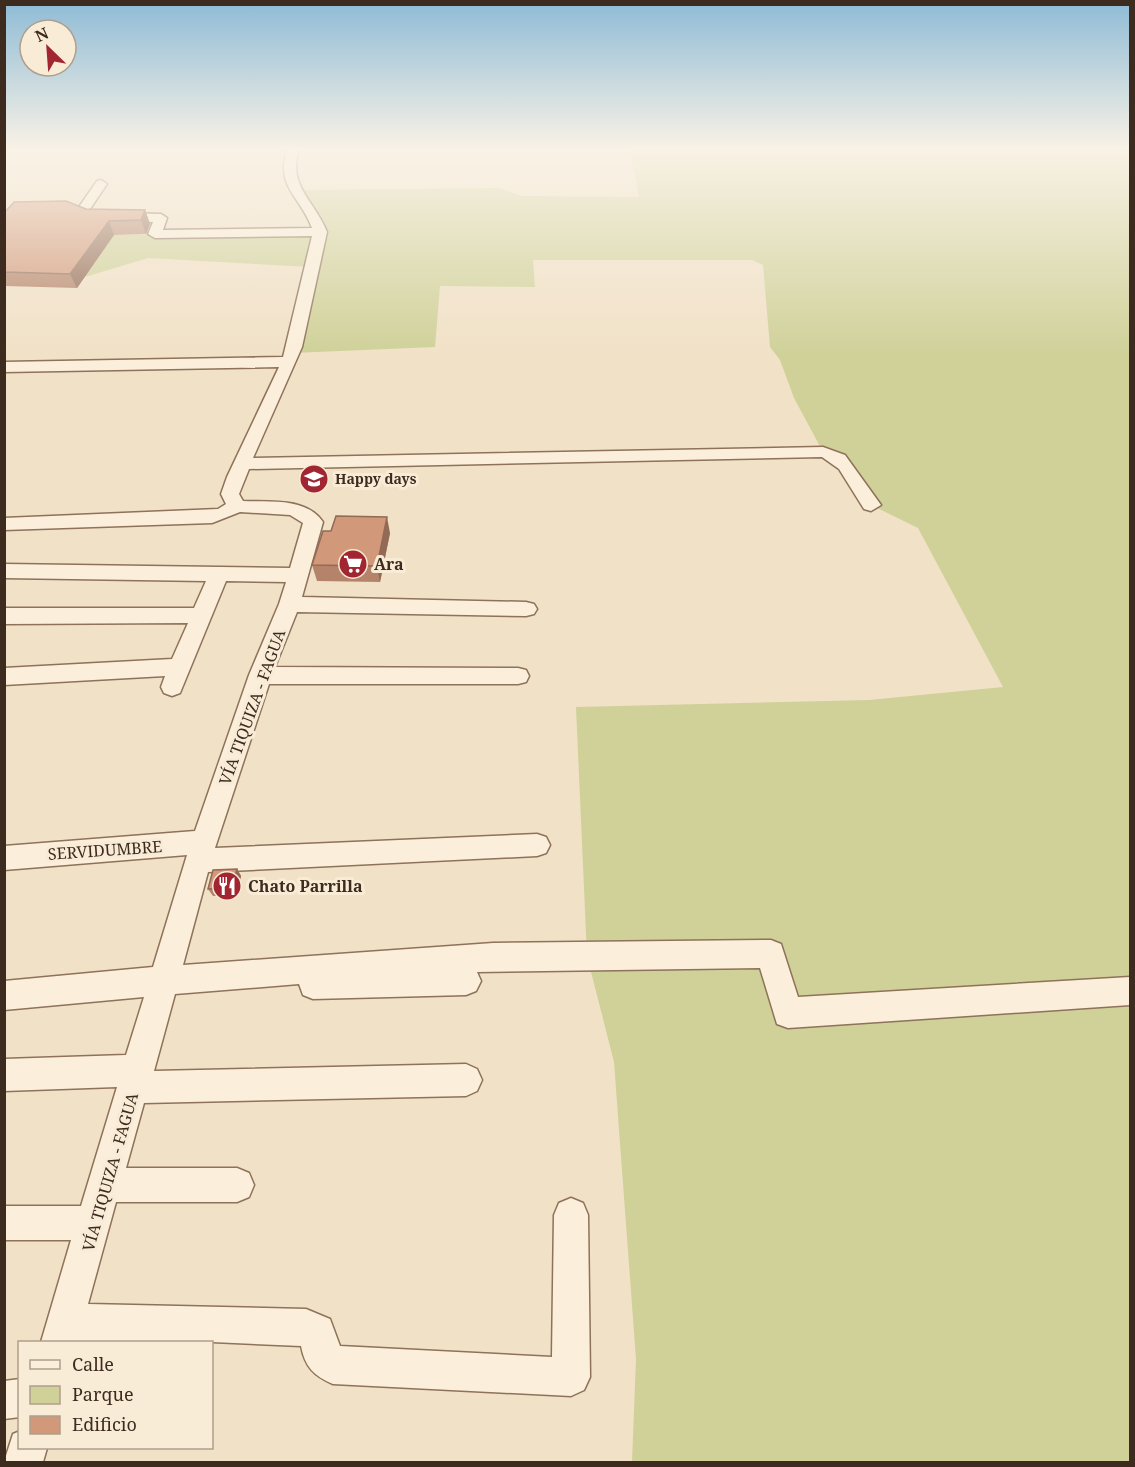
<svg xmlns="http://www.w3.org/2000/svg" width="1135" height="1467" viewBox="0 0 1135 1467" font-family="'Noto Serif',serif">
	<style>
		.green { fill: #cfd199 }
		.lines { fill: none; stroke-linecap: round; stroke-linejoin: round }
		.minor-casing { stroke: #8e725a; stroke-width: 3 }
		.minor { fill: #fbefdb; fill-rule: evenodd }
		.wall { fill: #b48369 }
		.shaded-wall { fill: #926a55 }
		.building { fill: #d1987a; stroke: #926a55; stroke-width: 1.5 }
		.labels { text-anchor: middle; stroke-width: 6; stroke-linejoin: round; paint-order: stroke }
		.far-poi-label { font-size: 14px; font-weight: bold; fill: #3e2b1f; stroke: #f8ecd7; text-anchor: start }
		.poi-label { font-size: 16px; font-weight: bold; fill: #3e2b1f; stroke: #f8ecd7; text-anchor: start }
		.street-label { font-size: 16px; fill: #3e2b1f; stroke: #f8ecd7 }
	</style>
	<rect width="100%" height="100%" fill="#f1e1c7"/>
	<path class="green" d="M630,150h500v1312h-498l4,-103 -22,-297 -27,-106 -11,-249 293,-7 134,-13 -85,-159 -47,-23 -30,-47 -18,-6 -29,-54 -14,-38 -10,-13 -7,-82 -11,-5h-219l2,27 -95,-1 -5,61 -143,6 18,-86 -162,-9 -63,19 29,-42 206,-3 -26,-42 205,-2 22,8 118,1z"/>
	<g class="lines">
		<g class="minor-casing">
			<g id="minor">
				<path d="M287,150h12c-12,36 16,51 28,82l-25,115 -49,111 570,-11 22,8 36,50 -10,6 -7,-2 -25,-40 -17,-12 -573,12 -10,25 4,7c26,1 63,-4 80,21l-21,75 224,5 8,2 3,5 -3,5 -8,2 -229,-4 -22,55 243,1 8,2 3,6 -3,6 -8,2h-249l-54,164 322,-14 9,3 4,8 -4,8 -9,3 -329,16 -25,93 310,-22 278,-3 10,4 17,53 332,-20v28l-342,23 -11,-4 -17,-56 -283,4 4,9 -5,10 -10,4 -153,4 -10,-4 -4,-11 -124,10 -21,77 312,-7 11,5 5,11 -5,11 -11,5 -322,7 -18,65h111l12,5 5,12 -5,12 -12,5h-121l-28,102 218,5 24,10 10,27 212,11 2,-142 5,-12 12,-5 12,5 5,12 2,162 -6,13 -13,6 -238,-12c-19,-8 -28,-17 -32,-38l-89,-4h-171l30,-102h-67v-34h77l36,-119 -113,4v-32l122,-4 18,-58 -140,13v-29l149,-14 34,-112 -183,15v-24l191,-15 54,-156 30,-71 7,-22 -60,-1 -46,112 -8,3 -8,-3 -3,-6 4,-11 -161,9v-17l168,-9 16,-36 -184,1v-16h190l12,-27 -202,-3v-14l286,4 13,-45 -13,-8 -50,-3 -28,11 -208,7v-12l214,-9 8,-5 -5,-10 6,-17 52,-110 -275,5v-10l279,-5 29,-121 -157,2 -7,-4 5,-12 -61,-1 -18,-7 23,-33 4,-1 6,4 -19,28 73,2 6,4 -4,12 149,-2c-11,-31 -37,-41 -25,-78z"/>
				<path d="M20,1379v38l-16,2v-38z"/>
				<path d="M20,1431v17h27l-4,14h-39l9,-28z"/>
			</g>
		</g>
		<use href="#minor" class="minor"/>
	</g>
	<g class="wall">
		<path d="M86,209l59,1 5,14 -4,10 -32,1 -37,53 -73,-2v-73z"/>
		<path d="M390,533l-10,49 -63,-1 -5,-16z"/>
		<path d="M237,869l4,7 -5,19 -23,1 -5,-7z"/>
	</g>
	<g class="shaded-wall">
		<path d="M145,210l5,14 -4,10 -5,-14z"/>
		<path d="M109,221l5,14 -37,53 -7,-14z"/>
		<path d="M387,517l3,16 -10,49 -3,-16z"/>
		<path d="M237,869l4,7 -5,19 -4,-7z"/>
	</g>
	<g class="building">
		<path d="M66,201l20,8 59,1 -4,10 -32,1 -39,53 -66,-2v-59l10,-11z"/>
		<path d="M336,516l51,1 -10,49 -65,-1 11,-34h8z"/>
		<path d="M237,869l-5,19 -24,1 5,-19z"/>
	</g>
	<linearGradient id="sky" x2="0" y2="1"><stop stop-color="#8ebbd6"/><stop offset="0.42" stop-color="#f9f2e6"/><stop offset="1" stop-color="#f9f2e6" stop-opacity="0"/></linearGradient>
	<rect width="1135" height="355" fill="url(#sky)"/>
	<defs>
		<g id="school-disc" transform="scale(1.5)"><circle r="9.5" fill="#a12631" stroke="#f8ecd7"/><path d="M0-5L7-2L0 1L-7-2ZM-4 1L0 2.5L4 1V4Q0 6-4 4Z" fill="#fff"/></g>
		<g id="supermarket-disc" transform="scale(1.5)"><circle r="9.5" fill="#a12631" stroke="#f8ecd7"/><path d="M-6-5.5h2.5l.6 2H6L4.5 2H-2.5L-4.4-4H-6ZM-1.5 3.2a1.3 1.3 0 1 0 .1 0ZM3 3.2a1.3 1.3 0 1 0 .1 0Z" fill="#fff"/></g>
		<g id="restaurant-disc" transform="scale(1.5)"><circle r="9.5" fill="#a12631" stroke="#f8ecd7"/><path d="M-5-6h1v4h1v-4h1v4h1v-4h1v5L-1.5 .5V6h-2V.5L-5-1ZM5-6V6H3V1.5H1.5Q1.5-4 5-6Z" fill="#fff"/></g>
	</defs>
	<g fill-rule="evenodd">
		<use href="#school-disc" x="314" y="479"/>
		<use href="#supermarket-disc" x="353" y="564"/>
		<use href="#restaurant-disc" x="227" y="886"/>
	</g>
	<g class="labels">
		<g class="far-poi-label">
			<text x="335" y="484">Happy days</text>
		</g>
		<g class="poi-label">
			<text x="374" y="570">Ara</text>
			<text x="248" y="892">Chato Parrilla</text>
		</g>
		<g class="street-label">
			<text transform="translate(252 707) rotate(-70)" y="6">VÍA TIQUIZA - FAGUA</text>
			<text transform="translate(105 850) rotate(-4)" y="6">SERVIDUMBRE</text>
			<text transform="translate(110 1172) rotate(-74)" y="6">VÍA TIQUIZA - FAGUA</text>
		</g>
	</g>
	<rect width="1135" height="1467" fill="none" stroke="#3e2b1f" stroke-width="12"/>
	<rect x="18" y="1341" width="195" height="108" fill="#f8ecd7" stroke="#ae9f8d" stroke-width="1.5"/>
	<rect x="30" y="1360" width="30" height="9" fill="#fbefdb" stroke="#ae9f8d" stroke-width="1.5"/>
	<text x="72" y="1371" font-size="18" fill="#3e2b1f">Calle</text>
	<rect x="30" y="1386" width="30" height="18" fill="#cfd199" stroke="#ae9f8d" stroke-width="1.5"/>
	<text x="72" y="1401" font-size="18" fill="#3e2b1f">Parque</text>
	<rect x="30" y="1416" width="30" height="18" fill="#d1987a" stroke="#ae9f8d" stroke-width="1.5"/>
	<text x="72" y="1431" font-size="18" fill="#3e2b1f">Edificio</text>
	<g transform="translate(48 48) rotate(335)"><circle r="28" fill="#f8ecd7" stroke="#ae9f8d" stroke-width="1.5"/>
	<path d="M0-4.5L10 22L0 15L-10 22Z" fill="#a12631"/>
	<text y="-9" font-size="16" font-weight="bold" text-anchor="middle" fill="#3e2b1f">N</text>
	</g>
</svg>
